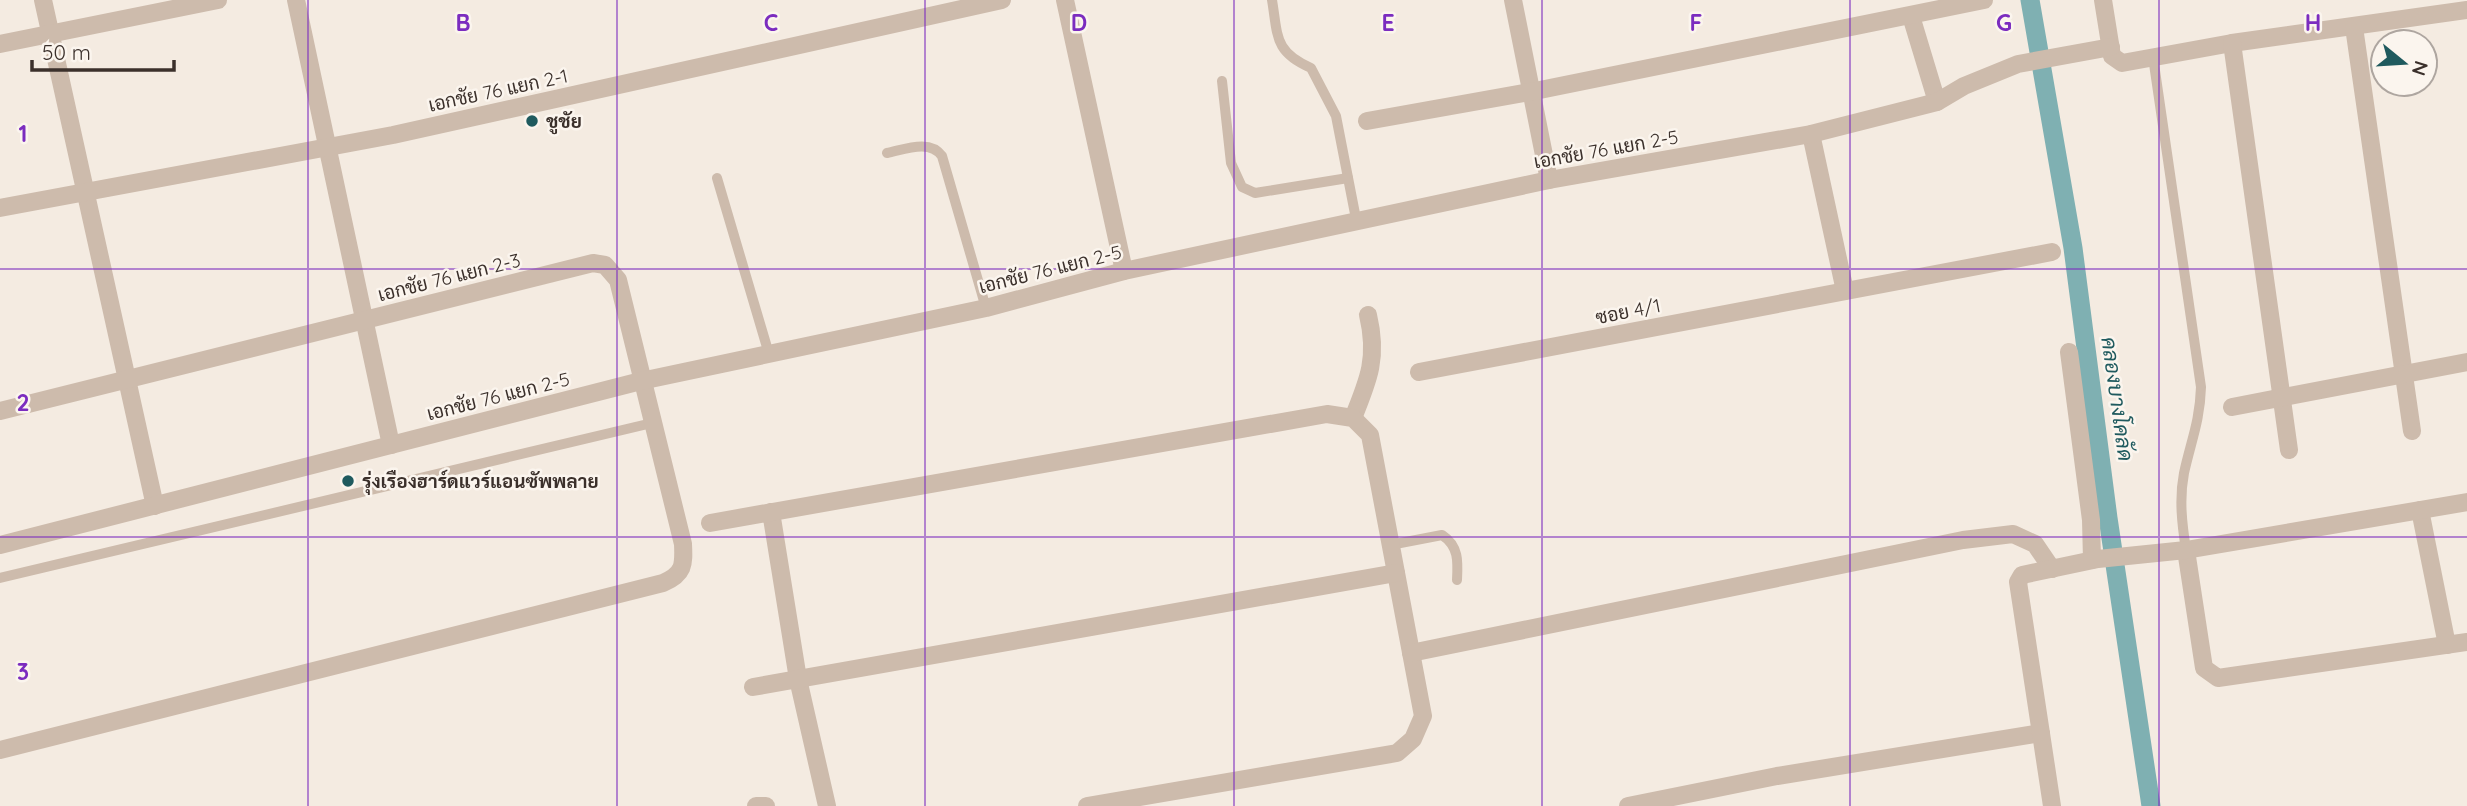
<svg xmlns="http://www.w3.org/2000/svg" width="2467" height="806" viewBox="0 0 2467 806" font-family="Quicksand,Sarabun,sans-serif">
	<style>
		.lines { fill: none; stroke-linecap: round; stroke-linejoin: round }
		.canal { stroke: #7fb0b2; stroke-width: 19 }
		.service { stroke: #cdbbac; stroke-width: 10 }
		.minor { stroke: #cdbbac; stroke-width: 18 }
		.grid { fill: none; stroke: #7b2cbf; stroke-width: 2; stroke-opacity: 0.55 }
		.poi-dot { fill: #1f5a5e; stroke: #fbf5ee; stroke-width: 2.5 }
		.labels { text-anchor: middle; stroke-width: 5; stroke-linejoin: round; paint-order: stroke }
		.street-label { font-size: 19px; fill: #3b302b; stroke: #fbf5ee }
		.poi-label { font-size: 19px; font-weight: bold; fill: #3b302b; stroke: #fbf5ee; text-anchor: start }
		.water-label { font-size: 21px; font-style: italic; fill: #1f5a5e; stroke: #fbf5ee }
		.grid-label { font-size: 23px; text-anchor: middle; font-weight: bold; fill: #7b2cbf; stroke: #fbf5ee; stroke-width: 5; stroke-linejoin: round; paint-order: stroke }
	</style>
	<rect width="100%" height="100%" fill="#f4ebe1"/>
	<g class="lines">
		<path class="canal" d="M2030,0l43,248 35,270 43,288"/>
		<g class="service">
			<path d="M1272,0c6,36 2,52 39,68l25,48 21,108"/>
			<path d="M2153,57l48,330c-1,34 -10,54 -17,86 -5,26 -2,51 2,77"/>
			<path d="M1222,81l9,82 11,24 13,6 93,-15"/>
			<path d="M887,153c19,-4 43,-14 55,3l44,152"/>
			<path d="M717,178l52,176"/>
			<path d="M1390,545l52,-10c17,11 16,27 15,45"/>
			<path d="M0,578l652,-155"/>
		</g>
		<g class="minor">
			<path d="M43,0l112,506"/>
			<path d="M296,0l95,445"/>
			<path d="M1065,0l59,271"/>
			<path d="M1513,0l36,180"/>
			<path d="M2103,0l9,56 10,7 110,-20 235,-33"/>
			<path d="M1911,16l26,86"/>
			<path d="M2354,27l58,404"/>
			<path d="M2232,43l57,407"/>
			<path d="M0,44l218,-44"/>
			<path d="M1367,121l163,-29 454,-92"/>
			<path d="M1811,134l34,157"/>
			<path d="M0,208l393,-73 609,-135"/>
			<path d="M2069,352l22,168 1,40"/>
			<path d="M1419,372l633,-120"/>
			<path d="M2232,407l235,-45"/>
			<path d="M0,411l593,-148 12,2 13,15 65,264c1,21 1,30 -20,39l-663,167"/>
			<path d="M1353,418c16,-39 25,-61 15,-103"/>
			<path d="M2420,510l27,135"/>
			<path d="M771,512l27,167 29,127"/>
			<path d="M710,523l617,-109 26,4 17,17 53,281 -10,23 -16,14 -310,53"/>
			<path d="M0,545l641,-164 345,-73 138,-37 425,-91 262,-46 126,-32 27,-16 54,-22 93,-17"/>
			<path d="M2186,550l18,118 14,10 249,-36"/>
			<path d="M1411,653l552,-113 50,-6 22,10 17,25"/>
			<path d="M753,687l643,-114"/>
			<path d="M756,806h10"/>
			<path d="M1628,806l149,-30 264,-43"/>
			<path d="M2052,806l-34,-224 4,-7 76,-16 88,-9 281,-48"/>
		</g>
	</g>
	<path class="grid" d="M308,0v806M617,0v806M925,0v806M1234,0v806M1542,0v806M1850,0v806M2159,0v806M0,269h2467M0,537h2467"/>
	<g class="poi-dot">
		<circle cx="532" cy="121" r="7"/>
		<circle cx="348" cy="481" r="7"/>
	</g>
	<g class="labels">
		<g class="street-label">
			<text transform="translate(498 90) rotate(-12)" y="7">เอกชัย 76 แยก 2-1</text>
			<text transform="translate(1606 149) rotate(-10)" y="7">เอกชัย 76 แยก 2-5</text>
			<text transform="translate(1050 269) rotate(-14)" y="7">เอกชัย 76 แยก 2-5</text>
			<text transform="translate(449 277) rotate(-14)" y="7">เอกชัย 76 แยก 2-3</text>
			<text transform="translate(1628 311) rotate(-11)" y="7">ซอย 4/1</text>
			<text transform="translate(498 396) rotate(-14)" y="7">เอกชัย 76 แยก 2-5</text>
		</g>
		<g class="poi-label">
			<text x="546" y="128">ชูชัย</text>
			<text x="362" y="488">รุ่งเรืองฮาร์ดแวร์แอนซัพพลาย</text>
		</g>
		<g class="water-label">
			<text transform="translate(2117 399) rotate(82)" y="7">คลองบางโคลัด</text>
		</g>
	</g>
	<g class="grid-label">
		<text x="463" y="31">B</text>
		<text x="771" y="31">C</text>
		<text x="1079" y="31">D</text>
		<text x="1388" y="31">E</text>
		<text x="1696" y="31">F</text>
		<text x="2004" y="31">G</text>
		<text x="2313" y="31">H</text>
		<text x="23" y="142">1</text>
		<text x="23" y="411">2</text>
		<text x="23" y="680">3</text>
	</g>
	<g transform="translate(2404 63) rotate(108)"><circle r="33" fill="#fbf5ee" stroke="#aea6a0" stroke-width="2"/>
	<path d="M0-5L12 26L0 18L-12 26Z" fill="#1f5a5e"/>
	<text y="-10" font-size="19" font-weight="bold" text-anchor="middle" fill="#3b302b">N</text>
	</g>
	<path d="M32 60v10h142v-10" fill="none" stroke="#3b302b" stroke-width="3.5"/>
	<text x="42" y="60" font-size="21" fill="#3b302b" stroke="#fbf5ee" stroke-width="5" paint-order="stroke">50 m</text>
</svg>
